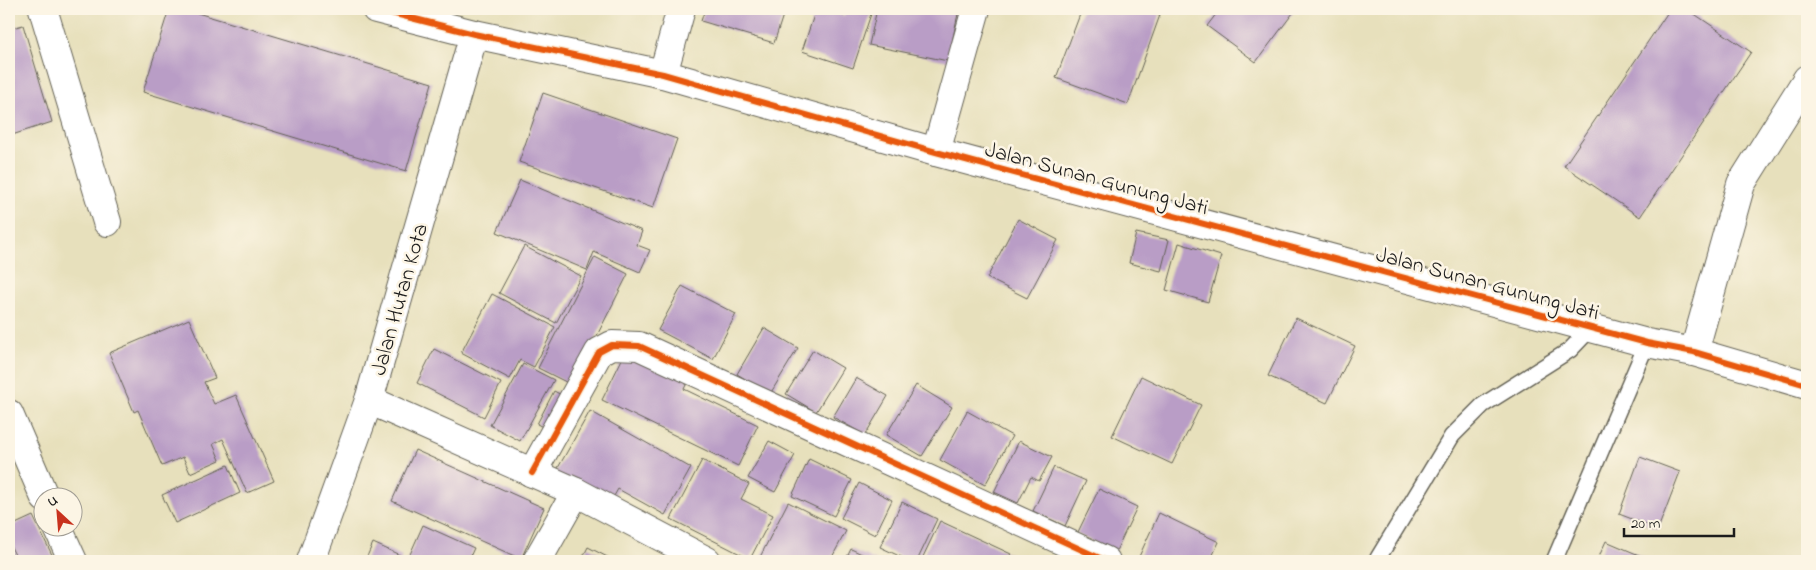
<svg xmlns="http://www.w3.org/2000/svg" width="1816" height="570" viewBox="0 0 1816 570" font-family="'Indie Flower',sans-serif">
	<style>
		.building { fill: #b99dc6 }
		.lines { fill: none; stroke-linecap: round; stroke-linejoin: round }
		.lane-casing { stroke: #636154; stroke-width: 18 }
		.street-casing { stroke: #636154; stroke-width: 30 }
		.secondary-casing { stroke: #636154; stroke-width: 30 }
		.lane { stroke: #fff; stroke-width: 15 }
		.street { stroke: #fff; stroke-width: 28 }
		.secondary { stroke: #fff; stroke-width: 28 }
		.cycleway-casing { stroke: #fcf5e5; stroke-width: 9 }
		.cycleway { stroke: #e8590c; stroke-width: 6 }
		.labels { text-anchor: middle; stroke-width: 5; stroke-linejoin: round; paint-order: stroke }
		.street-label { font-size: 22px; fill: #1c1c1c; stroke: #fcf5e5 }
	</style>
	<rect width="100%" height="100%" fill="#fcf5e5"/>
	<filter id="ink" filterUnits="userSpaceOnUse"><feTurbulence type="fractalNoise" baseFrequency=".02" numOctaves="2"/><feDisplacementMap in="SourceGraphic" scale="10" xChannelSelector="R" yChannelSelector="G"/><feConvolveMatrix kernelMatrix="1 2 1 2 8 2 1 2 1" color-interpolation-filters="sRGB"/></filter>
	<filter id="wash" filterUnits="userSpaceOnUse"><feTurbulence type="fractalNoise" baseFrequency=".0096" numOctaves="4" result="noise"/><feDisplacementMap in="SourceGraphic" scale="20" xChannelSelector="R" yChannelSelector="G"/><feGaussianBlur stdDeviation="1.12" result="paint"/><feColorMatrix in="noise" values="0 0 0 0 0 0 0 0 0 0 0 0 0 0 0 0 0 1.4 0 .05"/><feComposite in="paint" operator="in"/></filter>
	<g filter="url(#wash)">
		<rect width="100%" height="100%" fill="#e7e0bc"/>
		<g id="blocks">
			<g class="building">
				<path d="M169,9h15l248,74 -26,88 -263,-79z"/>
				<path d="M705,9h80l-11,34 -73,-22z"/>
				<path d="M816,9h6l22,7 3,-7h9l15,5 -18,54 -51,-17z"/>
				<path d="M877,9h82l-11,52 -79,-16z"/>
				<path d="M1082,9h60l18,6 -32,89 -72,-26z"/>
				<path d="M1220,9h76l-40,53 -49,-36z"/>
				<path d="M1670,9h17l64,43 -111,165 -76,-51z"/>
				<path d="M23,25l29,97 -43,14v-107z"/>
				<path d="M543,93l134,46 -24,69 -134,-46z"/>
				<path d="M520,180l122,51 -5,14 13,5 -10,22 -46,-20 -7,18 -90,-38z"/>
				<path d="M1018,219l40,21 -31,58 -40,-20z"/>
				<path d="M1136,233l33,7 -8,31 -32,-8z"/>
				<path d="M1179,243l42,13 -13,46 -42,-12z"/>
				<path d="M524,246l57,30 -25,47 -57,-30z"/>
				<path d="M595,257l33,17 -56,111 -34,-17z"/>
				<path d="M682,286l54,28 -23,45 -55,-29z"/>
				<path d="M492,294l63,33 -21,40 -14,-7 -10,19 -49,-26z"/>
				<path d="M1296,318l59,28 -28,57 -59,-27z"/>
				<path d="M189,319l26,59 -11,4 10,22 22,-9 38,86 -27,12 -24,-54 -10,5 7,16 -30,13 -7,-16 -21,9 -24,-56 -4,2 -25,-59z"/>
				<path d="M764,328l34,20 -28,46 -33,-20z"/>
				<path d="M628,347l62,30 -6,12 74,36 -20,41 -136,-66z"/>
				<path d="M434,349l67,34 -17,34 -67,-34z"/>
				<path d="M813,350l30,18 -27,44 -30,-18z"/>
				<path d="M523,364l31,16 -34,61 -30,-16z"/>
				<path d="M1141,376l60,29 -29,59 -60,-28z"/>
				<path d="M856,378l32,18 -23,39 -32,-18z"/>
				<path d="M916,385l36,22 -30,49 -36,-21z"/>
				<path d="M554,391l15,8 -17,33 -15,-8z"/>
				<path d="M590,411l101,57 -26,47 -47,-26 -9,16 -55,-30z"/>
				<path d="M967,411l45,25 -27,49 -45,-25z"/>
				<path d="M769,441l26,14 -20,37 -27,-14z"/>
				<path d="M1019,441l33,16 -13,24 -8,-4 -13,26 -24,-11z"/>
				<path d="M415,450l129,58 -23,51 -129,-58z"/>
				<path d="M1640,457l40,15 -22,57 -39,-15z"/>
				<path d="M809,459l43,21 -18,36 -42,-20z"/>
				<path d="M702,460l47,24 -8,15 32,16 -23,44 -79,-40z"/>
				<path d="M228,465l12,28 -65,30 -13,-28z"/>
				<path d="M1054,467l32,14 -21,45 -32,-15z"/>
				<path d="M859,483l33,17 -17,35 -34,-17z"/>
				<path d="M1099,489l38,18 -22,46 -38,-19z"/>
				<path d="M788,502l58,29 -16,30h-72z"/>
				<path d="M902,502l35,17 -20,42h-7l-30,-14z"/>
				<path d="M1159,513l60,29 -9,19h-73z"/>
				<path d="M33,516l22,45h-37l-9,-18v-16z"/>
				<path d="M940,521l71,33 -4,7h-86z"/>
				<path d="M423,525l51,23 -6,13h-61z"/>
				<path d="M1606,541l47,20h-56z"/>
				<path d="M373,543l29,13 -2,5h-35z"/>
				<path d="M588,547l27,14h-34z"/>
				<path d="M9,549l6,12h-6z"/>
				<path d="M851,549l26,12h-32z"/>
			</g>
		</g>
	</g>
	<g filter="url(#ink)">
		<use href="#blocks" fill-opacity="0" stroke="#636154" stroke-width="1"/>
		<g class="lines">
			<g class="lane-casing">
				<g id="lane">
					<path d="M1378,558l74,-122 31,-31 87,-55 21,-22"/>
					<path d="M1554,561l93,-218"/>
				</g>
			</g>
			<g class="street-casing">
				<g id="street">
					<path d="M43,9l64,213"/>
					<path d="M663,74l18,-65"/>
					<path d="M936,152l40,-143"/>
					<path d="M1694,352l47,-168 66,-105"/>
					<path d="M369,400l207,92 131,69"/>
					<path d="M9,414l36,84"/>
					<path d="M532,473l67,-121 13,-7 27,1 467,215"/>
					<path d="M58,528l15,33"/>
					<path d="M311,561l58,-161 105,-366"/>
					<path d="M537,561l39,-69"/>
				</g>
			</g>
			<g class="secondary-casing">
				<path id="secondary" d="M376,9l98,25 189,40 273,78 655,176 56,15 47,9 113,33"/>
			</g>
			<use href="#lane" class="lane"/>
			<use href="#street" class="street"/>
			<use href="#secondary" class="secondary"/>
			<g class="cycleway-casing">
				<g id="cycleway">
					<path d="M376,9l98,25 189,40 273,78 655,176 56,15 47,9 113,33"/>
					<path d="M532,473l67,-121 13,-7 27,1 467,215"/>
				</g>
			</g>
			<use href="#cycleway" class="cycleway"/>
		</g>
	</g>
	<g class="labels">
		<g class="street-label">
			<text transform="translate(1097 177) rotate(15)" y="8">Jalan Sunan Gunung Jati</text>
			<text transform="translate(1488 282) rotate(15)" y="8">Jalan Sunan Gunung Jati</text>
			<text transform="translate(398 299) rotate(-74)" y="8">Jalan Hutan Kota</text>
		</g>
	</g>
	<rect width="1816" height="570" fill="none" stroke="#fcf5e5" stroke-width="30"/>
	<g transform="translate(58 512) rotate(334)"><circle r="24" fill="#fcf5e5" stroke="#a29e95"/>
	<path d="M0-4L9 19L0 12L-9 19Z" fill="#c8321e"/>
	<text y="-8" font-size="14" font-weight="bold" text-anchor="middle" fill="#1c1c1c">U</text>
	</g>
	<path d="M1624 528v8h110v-8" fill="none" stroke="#1c1c1c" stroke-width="2.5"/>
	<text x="1631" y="528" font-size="15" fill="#1c1c1c" stroke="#fcf5e5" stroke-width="4" paint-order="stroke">20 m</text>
</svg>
